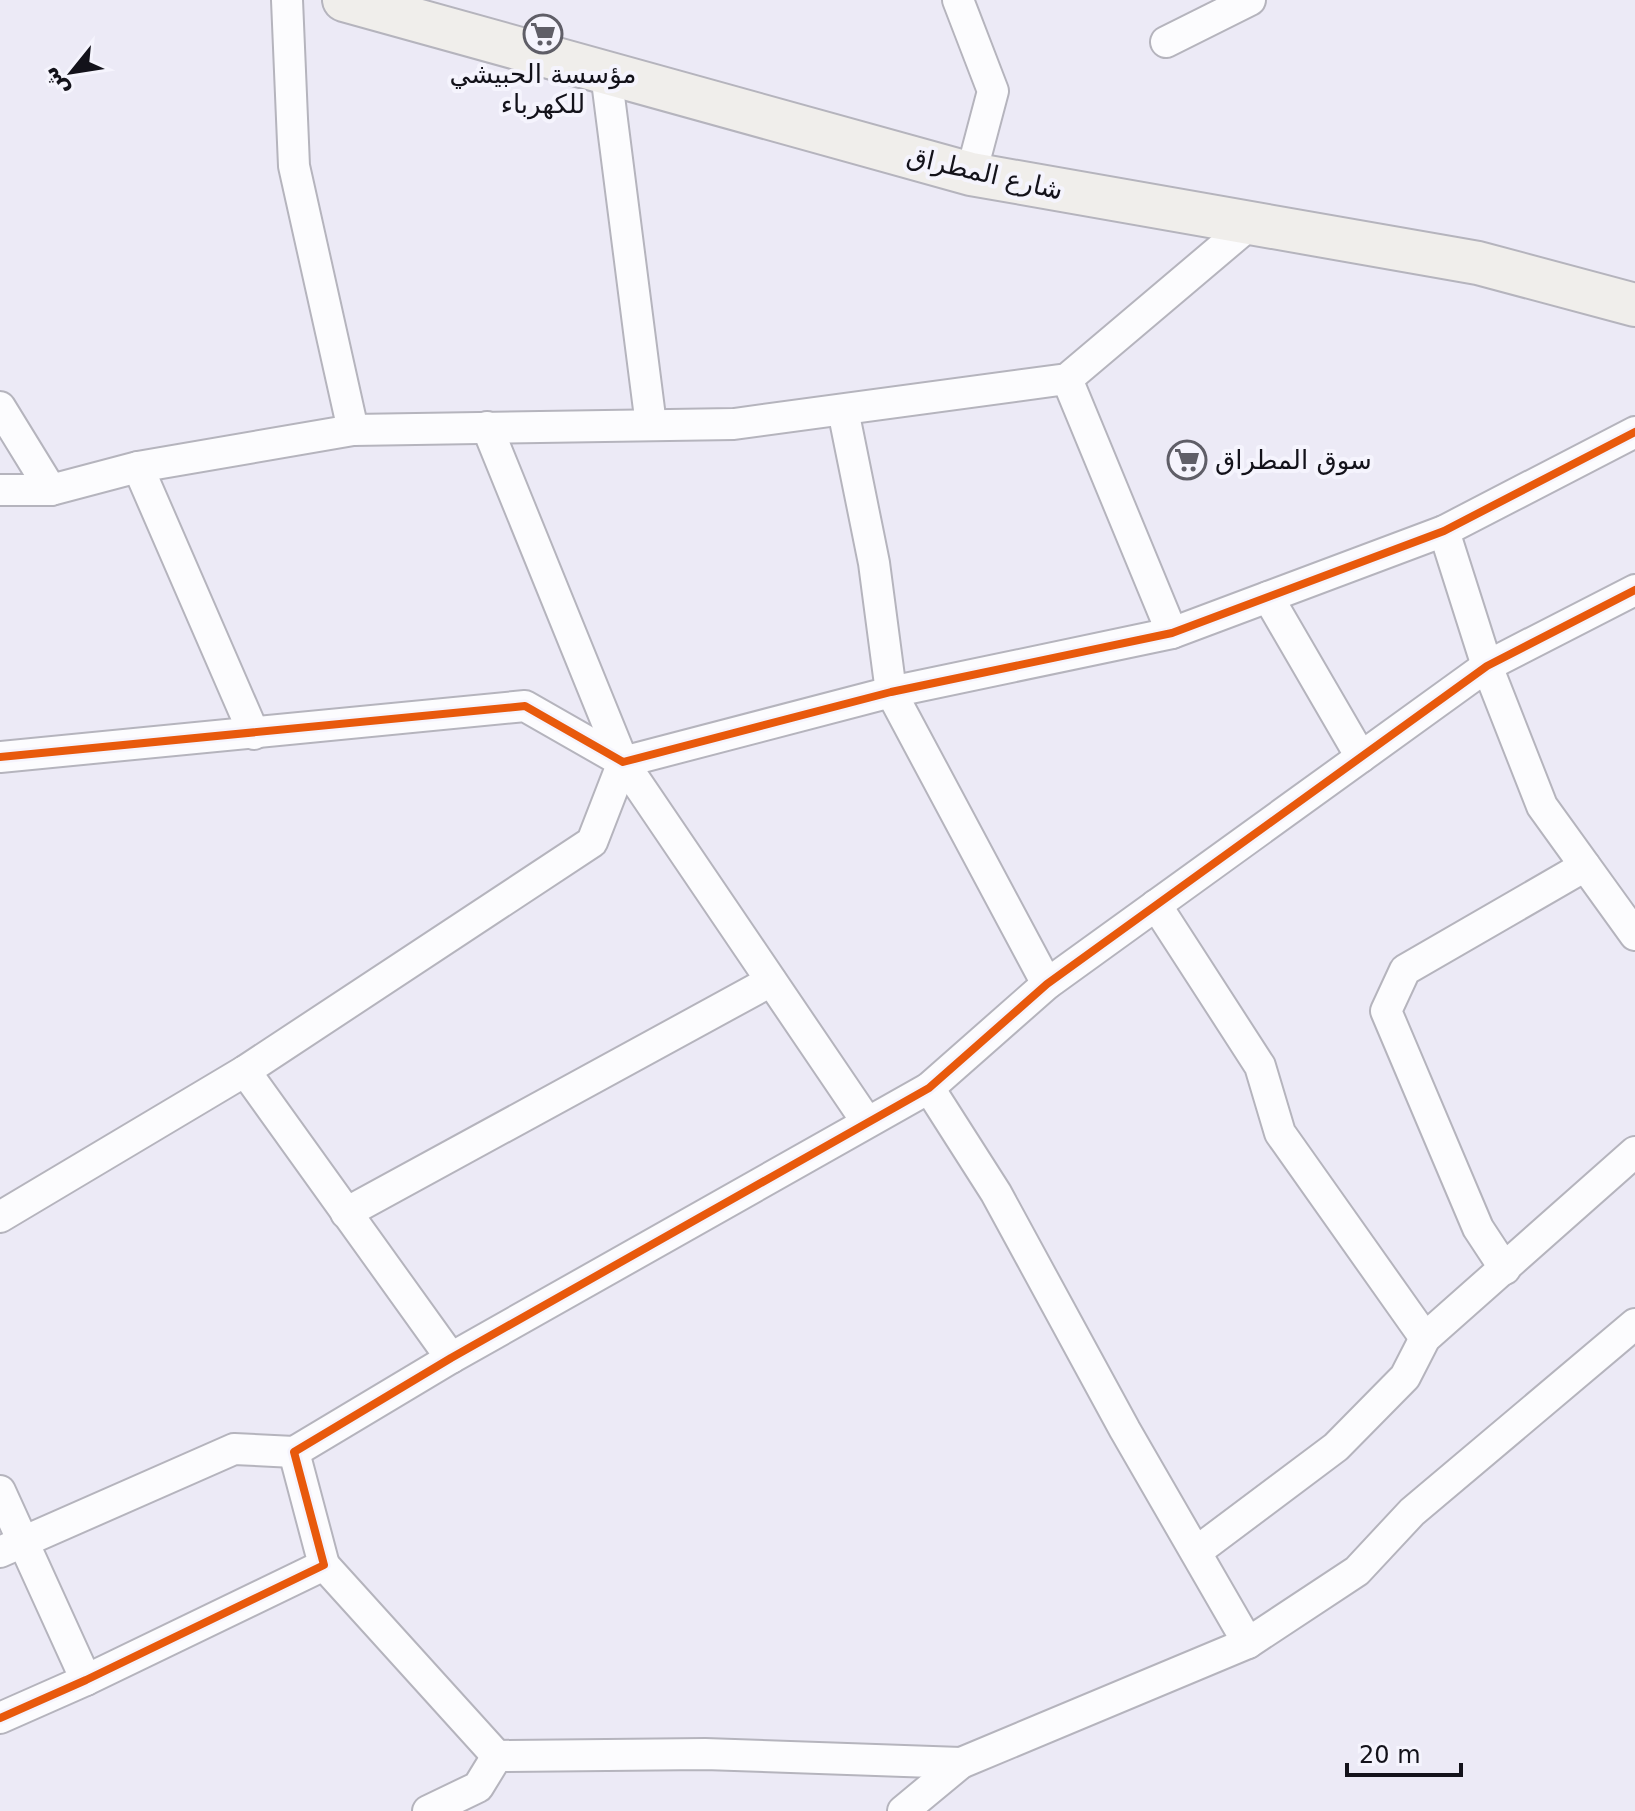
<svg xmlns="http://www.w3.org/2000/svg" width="1635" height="1811" viewBox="0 0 1635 1811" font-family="'DejaVu Sans',Cairo,sans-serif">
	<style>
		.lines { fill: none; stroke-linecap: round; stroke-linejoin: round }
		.street-casing { stroke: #b5b4bd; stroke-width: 34 }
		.secondary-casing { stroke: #b5b4bd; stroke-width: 46 }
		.street { stroke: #fcfcfe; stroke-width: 30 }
		.secondary { stroke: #f0eeeb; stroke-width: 42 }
		.cycleway-casing { stroke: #f5f4fd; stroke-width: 13 }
		.cycleway { stroke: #e8590c; stroke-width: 8 }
		.labels { text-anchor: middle; stroke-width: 8; stroke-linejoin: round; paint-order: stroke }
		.poi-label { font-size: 26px; fill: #13121a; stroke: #f5f4fd }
		.street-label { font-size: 26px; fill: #13121a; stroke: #f5f4fd }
	</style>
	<rect width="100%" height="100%" fill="#eceaf6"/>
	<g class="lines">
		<g class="street-casing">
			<g id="street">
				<path d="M287,0l7,166 59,264"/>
				<path d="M958,0l35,91 -22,83"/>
				<path d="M1166,42l84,-42"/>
				<path d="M606,73l45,352"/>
				<path d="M1067,379l105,254"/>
				<path d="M0,407l51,83"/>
				<path d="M843,410l31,153 17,129 156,292"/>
				<path d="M487,427l136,335 244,360"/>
				<path d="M138,467l116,267"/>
				<path d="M0,490h51l87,-23 215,-37 381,-6 333,-45 182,-154"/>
				<path d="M1444,531l43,135 55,140 93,129"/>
				<path d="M1268,597l93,160"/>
				<path d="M0,757l525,-51 98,56 268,-70 281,-59 272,-102 191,-99"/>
				<path d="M1156,905l104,161 20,67 145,205"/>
				<path d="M245,1071l206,287"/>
				<path d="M929,1088l67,105 129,237 123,213"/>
				<path d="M346,1213l425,-232"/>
				<path d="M0,1217l245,-146 347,-229 31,-80"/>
				<path d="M1505,1269l-27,-41 -92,-217 19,-41 180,-104"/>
				<path d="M0,1491l86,189"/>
				<path d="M0,1552l234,-103 60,3"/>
				<path d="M1196,1552l140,-105 69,-70 20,-39 210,-186"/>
				<path d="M324,1565l173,191"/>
				<path d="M0,1718l86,-38 238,-115 -30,-113 157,-94 478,-270 118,-104 440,-318 148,-76"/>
				<path d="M428,1811l50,-24 19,-31 208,-2 256,9"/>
				<path d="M903,1811l58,-48 287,-120 109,-72 55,-59 223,-188"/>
			</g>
		</g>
		<g class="secondary-casing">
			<path id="secondary" d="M344,0l627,174 507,89 157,42"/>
		</g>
		<use href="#street" class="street"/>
		<use href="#secondary" class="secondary"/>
		<g class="cycleway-casing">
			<g id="cycleway">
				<path d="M0,757l525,-51 98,56 268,-70 281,-59 272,-102 191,-99"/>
				<path d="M0,1718l86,-38 238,-115 -30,-113 157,-94 478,-270 118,-104 440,-318 148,-76"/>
			</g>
		</g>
		<use href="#cycleway" class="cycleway"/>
	</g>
	<defs>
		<g id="supermarket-ring" transform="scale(2)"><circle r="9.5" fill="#f5f4fd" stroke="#5f5e67" stroke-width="1.5"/><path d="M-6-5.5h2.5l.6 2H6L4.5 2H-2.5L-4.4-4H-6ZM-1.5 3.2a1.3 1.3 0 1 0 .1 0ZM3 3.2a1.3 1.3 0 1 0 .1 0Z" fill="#5f5e67"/></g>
	</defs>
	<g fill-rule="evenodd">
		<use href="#supermarket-ring" x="543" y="34"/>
		<use href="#supermarket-ring" x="1187" y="460"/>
	</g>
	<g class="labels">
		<g class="poi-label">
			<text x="543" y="83">مؤسسة الحبيشي<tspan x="543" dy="30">للكهرباء</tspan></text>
			<text x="1215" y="469" text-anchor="start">سوق المطراق</text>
		</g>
		<g class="street-label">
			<text transform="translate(985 173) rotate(13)" y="9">شارع المطراق</text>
		</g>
	</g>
	<g transform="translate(72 72) rotate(240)" stroke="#f5f4fd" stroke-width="6" paint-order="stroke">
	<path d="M0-6L14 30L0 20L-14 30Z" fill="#13121a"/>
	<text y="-12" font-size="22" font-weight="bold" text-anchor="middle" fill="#13121a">ش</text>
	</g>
	<path d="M1347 1763v12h114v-12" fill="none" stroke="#13121a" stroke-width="4"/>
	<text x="1359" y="1763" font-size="24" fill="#13121a" stroke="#f5f4fd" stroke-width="6" paint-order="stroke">20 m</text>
</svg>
